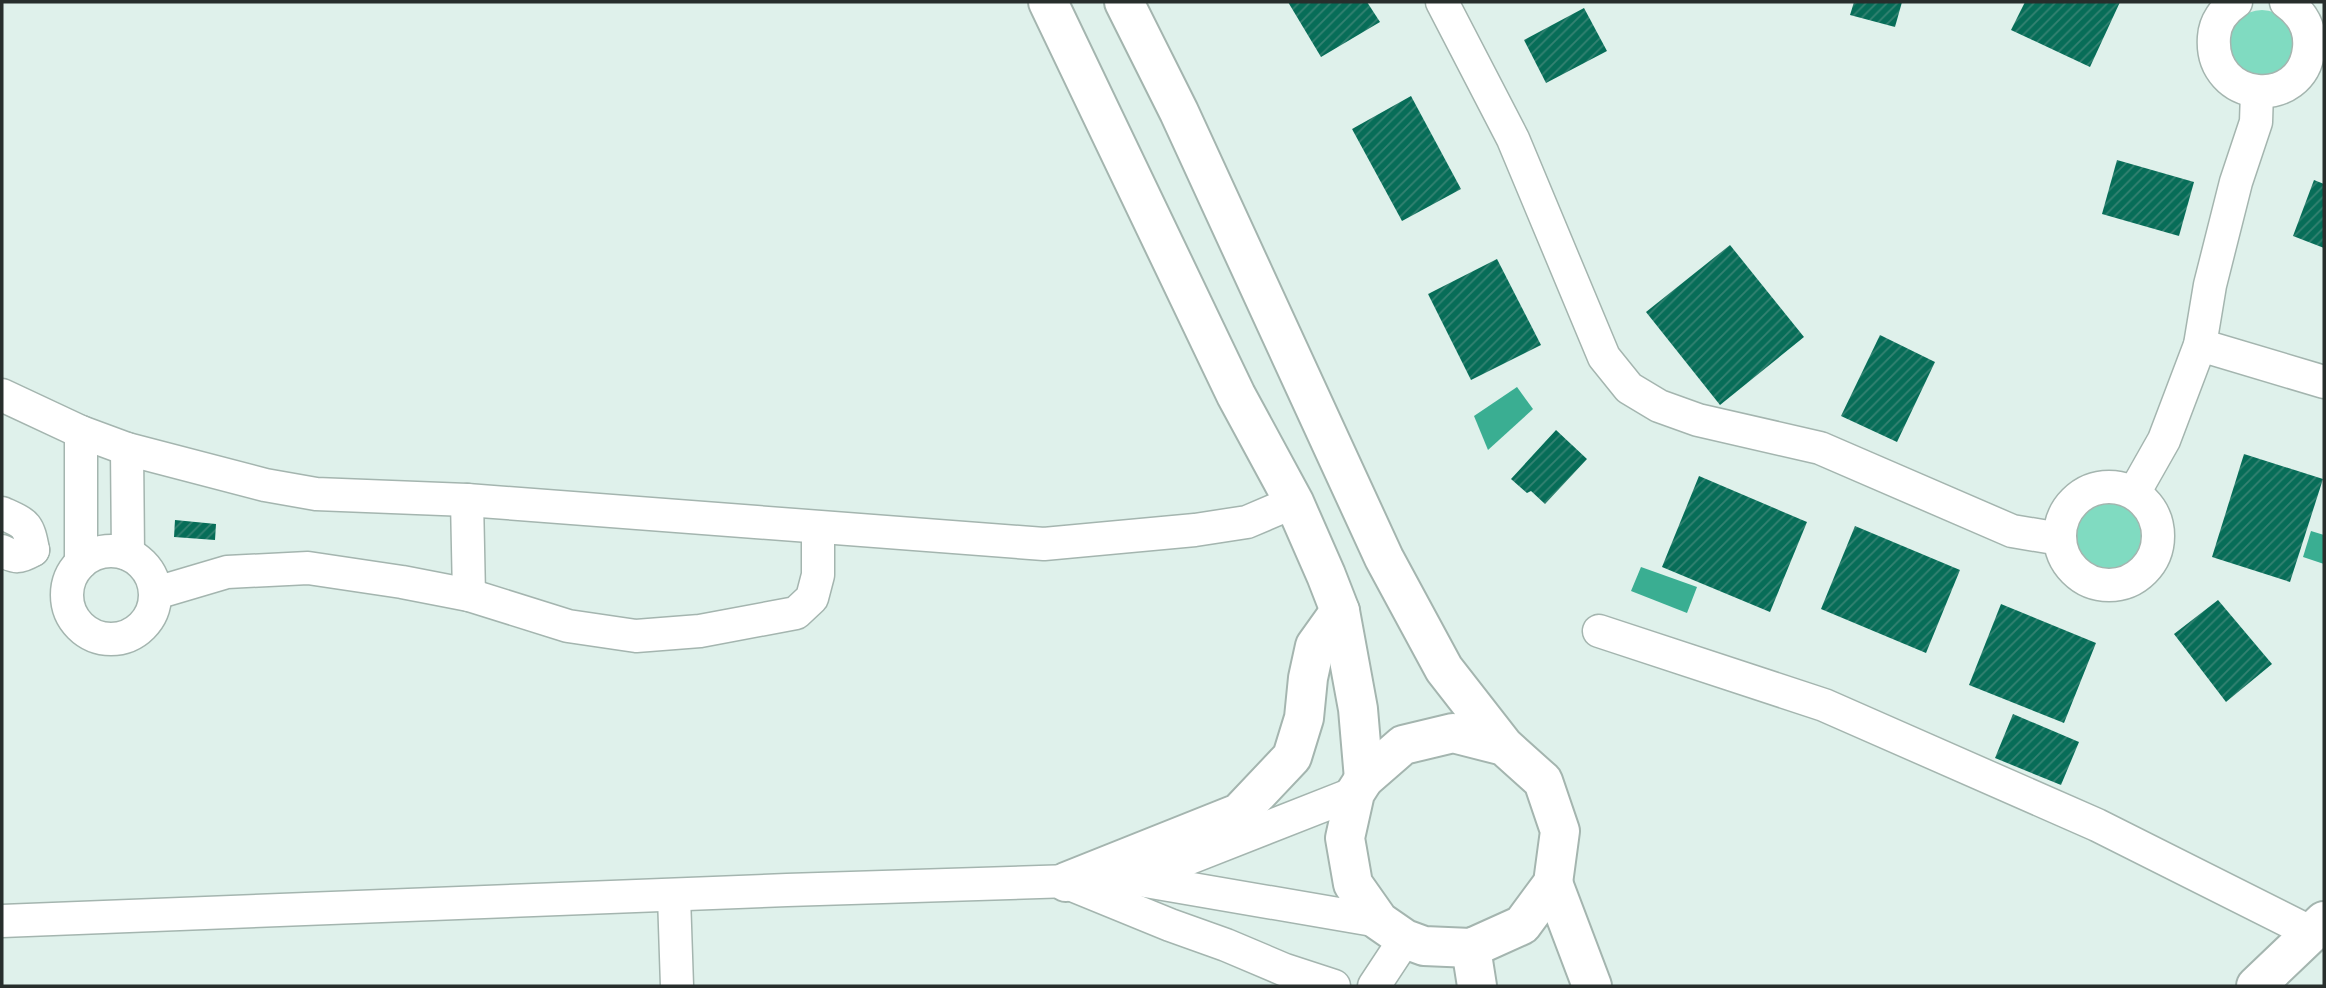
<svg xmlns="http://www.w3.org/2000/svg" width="2326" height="988" viewBox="0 0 2326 988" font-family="Arial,sans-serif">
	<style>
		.grass { fill: #80dbc1 }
		.water { fill: #3aae92 }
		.building { fill: url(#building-hatch) }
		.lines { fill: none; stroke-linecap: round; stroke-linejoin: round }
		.minor-casing { stroke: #a4b5af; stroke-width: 35 }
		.tertiary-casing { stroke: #a4b5af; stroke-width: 42 }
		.minor { stroke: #fff; stroke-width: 32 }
		.tertiary { stroke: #fff; stroke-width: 38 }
	</style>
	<defs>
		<pattern id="building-hatch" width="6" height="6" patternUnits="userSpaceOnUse" patternTransform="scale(1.75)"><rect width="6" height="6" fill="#076d58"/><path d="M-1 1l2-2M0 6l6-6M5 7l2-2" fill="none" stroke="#358272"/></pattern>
	</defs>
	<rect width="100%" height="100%" fill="#dff1eb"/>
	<g class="grass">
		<circle cx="2262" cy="43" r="33"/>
		<circle cx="2108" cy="536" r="33"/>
	</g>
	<g class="water">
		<path d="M1517,387l16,22 -45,41 -14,-34z"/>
		<path d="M2311,531l13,4v29l-21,-7z"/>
		<path d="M1641,567l56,20 -10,26 -56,-22z"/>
	</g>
	<g class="building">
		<path d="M1288,2h79l13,20 -59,35z"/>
		<path d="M1854,2h48l-7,25 -45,-12z"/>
		<path d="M2025,2h95l-30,65 -79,-37z"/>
		<path d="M1584,8l23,43 -61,32 -22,-43z"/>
		<path d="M1411,96l50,93 -59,32 -50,-92z"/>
		<path d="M2117,160l77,22 -15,54 -77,-22z"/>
		<path d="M2314,180l10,4v64l-31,-12z"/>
		<path d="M1730,245l74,92 -84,68 -74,-93z"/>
		<path d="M1497,259l44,86 -70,35 -43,-86z"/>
		<path d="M1880,335l55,27 -38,80 -56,-26z"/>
		<path d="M1556,430l31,29 -42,45 -14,-13 -4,2 -16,-14z"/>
		<path d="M2244,454l79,25 -33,103 -78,-25z"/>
		<path d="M1699,476l108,46 -37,90 -108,-45z"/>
		<path d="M175,520l41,4 -1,16 -41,-3z"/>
		<path d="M1855,526l105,44 -34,83 -105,-44z"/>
		<path d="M2218,600l54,64 -46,38 -52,-68z"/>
		<path d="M2001,604l95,39 -32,80 -95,-38z"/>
		<path d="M2013,714l66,28 -18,43 -66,-27z"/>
	</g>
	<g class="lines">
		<g class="minor-casing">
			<g id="minor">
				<path d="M1442,2l71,137 91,218 25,31 30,18 39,14 122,28 192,83 48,8"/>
				<path d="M2236,2c-12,8 -21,20 -22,35 -5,66 89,74 95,11 2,-20 -7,-35 -23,-46"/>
				<path d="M2200,345l124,37"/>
				<path d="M2,395l79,37 46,17 138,36 51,9 151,6 577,44 151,-14 52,-8 47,-20"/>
				<path d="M127,449l1,105"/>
				<circle cx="2109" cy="536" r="49"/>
				<path d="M2134,493l30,-53 36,-95 10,-60 26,-103 20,-60 1,-30"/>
				<path d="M467,500l2,95"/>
				<path d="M2,513c24,11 26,10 31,37"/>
				<path d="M2,551c14,7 17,7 31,-1"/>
				<circle cx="111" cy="595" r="44"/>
				<path d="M81,563v-131"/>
				<path d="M156,593l71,-21 81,-4 94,14 67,13 99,31 68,10 64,-5 96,-18 16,-15 6,-23v-47"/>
				<path d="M1599,631l225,74 273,120 215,108"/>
				<path d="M1136,879l219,-86"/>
				<path d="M1077,887l93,38 56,20 59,25 49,16"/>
				<path d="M674,896l3,90"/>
				<path d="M2,921l785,-31 347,-11 245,42"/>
				<path d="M1374,986l31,-47"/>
			</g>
		</g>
		<g class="tertiary-casing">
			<g id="tertiary">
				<path d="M1048,2l188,393 58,107 32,73 14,36 18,98 6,70"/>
				<path d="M1124,2l55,110 205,446 60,111 60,77 39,35 17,50 -7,52 -31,42 -51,23 -47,-2 -19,-7 -26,-18 -26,-37 -8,-46 10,-45 9,-14 39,-34 50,-12 51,13"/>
				<path d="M1066,882l173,-69 53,-56 12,-39 4,-40 7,-32 25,-35"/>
				<path d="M1553,883l39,103"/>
				<path d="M1471,948l6,38"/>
				<path d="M2256,986l68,-65"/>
			</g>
		</g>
		<use href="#minor" class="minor"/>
		<use href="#tertiary" class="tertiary"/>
	</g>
	<rect width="2326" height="988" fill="none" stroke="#272e2c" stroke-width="7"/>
</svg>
